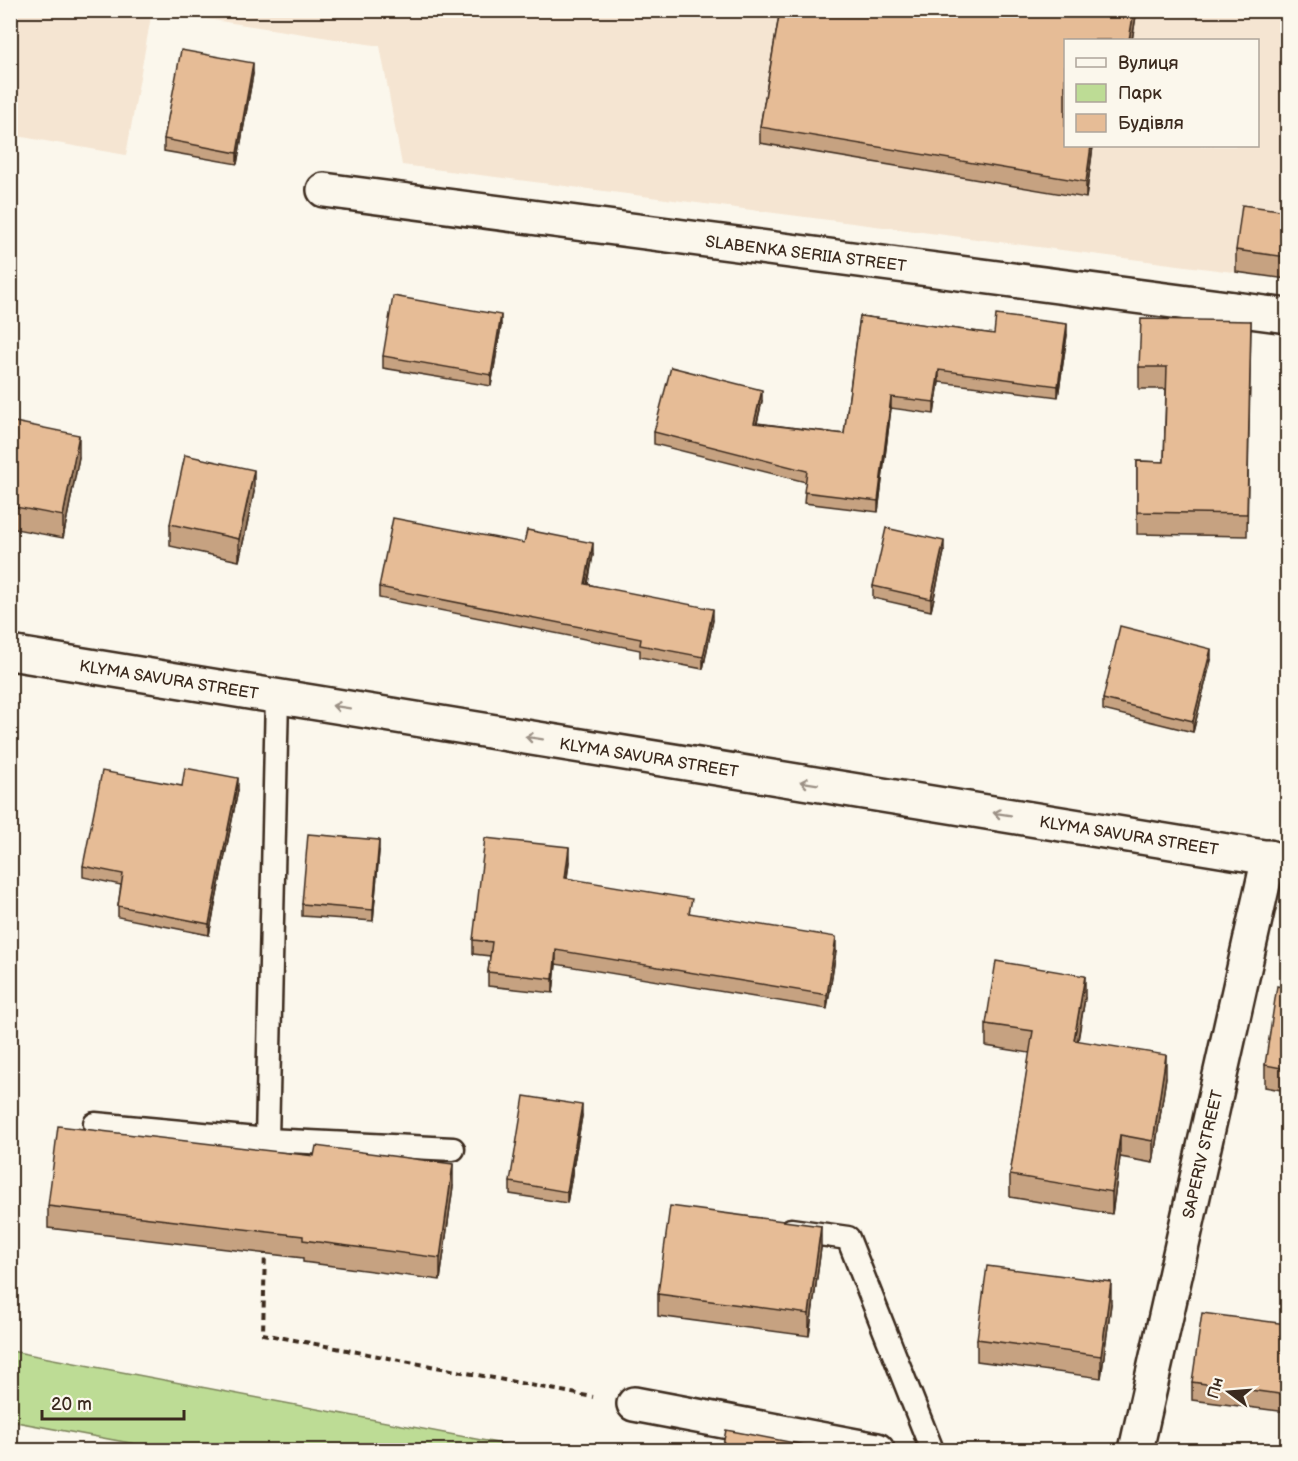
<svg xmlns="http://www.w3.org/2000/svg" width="1298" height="1461" viewBox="0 0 1298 1461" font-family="'Balsamiq Sans',sans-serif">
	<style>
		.built { fill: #f5e5d2; fill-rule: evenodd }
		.green { fill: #bddc95; stroke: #7c835a; stroke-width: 1.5 }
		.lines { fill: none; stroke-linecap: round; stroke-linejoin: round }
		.service-casing { stroke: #3b2a1e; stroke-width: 27 }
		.minor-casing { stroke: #3b2a1e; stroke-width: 38 }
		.path { stroke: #3b2a1e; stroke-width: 4; stroke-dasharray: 6 4.5; stroke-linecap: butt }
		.service { stroke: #fbf7ec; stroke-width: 22 }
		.minor { stroke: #fbf7ec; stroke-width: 33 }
		.wall { fill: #c6a281; stroke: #3b2a1e; stroke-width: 1.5 }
		.shaded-wall { fill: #a18469; stroke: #3b2a1e; stroke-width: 1.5 }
		.building { fill: #e6bc96; stroke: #3b2a1e; stroke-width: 1.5 }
		.oneway { stroke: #9b9085 }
		.labels { text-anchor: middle; stroke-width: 6; stroke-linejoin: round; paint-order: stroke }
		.street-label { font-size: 16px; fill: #3b2a1e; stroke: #fbf7ec }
	</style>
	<rect width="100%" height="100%" fill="#fbf7ec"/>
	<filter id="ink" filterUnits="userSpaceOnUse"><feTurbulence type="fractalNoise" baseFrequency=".0167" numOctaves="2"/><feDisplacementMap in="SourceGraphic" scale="12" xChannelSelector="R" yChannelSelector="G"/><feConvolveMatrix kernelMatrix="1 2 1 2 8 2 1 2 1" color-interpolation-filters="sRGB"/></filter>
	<g filter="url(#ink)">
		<g class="built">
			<path d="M10,11h142l-26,144 -115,-20z"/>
			<path d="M155,11h1132v268l-885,-114 -22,-119zM1066,40h192v106h-192z"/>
		</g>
		<path class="green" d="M10,1351h1l523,99h-366l-157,-29z"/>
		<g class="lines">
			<g class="service-casing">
				<g id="service">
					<path d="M95,1124l172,16 186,9"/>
					<path d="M267,1140l10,-443"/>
					<path d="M791,1230l57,8 84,212"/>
				</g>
			</g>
			<g class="minor-casing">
				<g id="minor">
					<path d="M324,190l964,126"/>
					<path d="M10,653l1278,208"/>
					<path d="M634,1404l243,46"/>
					<path d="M1136,1450l133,-593"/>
				</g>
			</g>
			<path class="path" d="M265,1249l-2,85 330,63"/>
			<use href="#service" class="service"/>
			<use href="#minor" class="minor"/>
		</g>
		<g class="wall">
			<path d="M780,10h357l-5,30h-67l28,106 -7,52 -326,-55v-16z"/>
			<path d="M253,74l-16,90 -73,-13v-12z"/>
			<path d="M1287,211v68l-51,-7v-22z"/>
			<path d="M860,316l134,18 73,1 -9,62 -119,-15 -5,32 -43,-6 -13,104 -74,-9 2,-21 -152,-38v-12l108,-31 -5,22 87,11z"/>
			<path d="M1251,321l-4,215 -110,-2v-73l27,1 2,-73h-27v-22z"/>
			<path d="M501,326l-10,60 -108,-18v-12z"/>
			<path d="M10,421l69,36 -16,81 -53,-10z"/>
			<path d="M254,492l-15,69 -69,-15v-22z"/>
			<path d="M944,552l-13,59 -58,-13v-12z"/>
			<path d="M593,555l-5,29 125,36 -10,49 -63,-12v-7l-261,-52v-11z"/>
			<path d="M1211,660l-18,72 -90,-22v-11z"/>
			<path d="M182,786l56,4 -29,145 -91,-18v-11l3,-21 -38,-8v-11z"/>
			<path d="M379,851l-6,70 -71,-5v-12z"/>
			<path d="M569,862l-2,16 125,36 144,37 -9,58 -271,-45 -3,29 -65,-7v-14l2,-16 -17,-2v-14z"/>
			<path d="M1287,988v103l-22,-4v-22z"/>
			<path d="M1085,998l-7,43 88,36 -13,86 -33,-6 -8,57 -102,-17v-22l20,-122 -44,-7v-22z"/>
			<path d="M582,1116l-15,87 -57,-9v-12z"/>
			<path d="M453,1186l-13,94 -137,-18v-4l-255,-30v-22z"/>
			<path d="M821,1248l-12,88 -151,-20v-22z"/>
			<path d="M1111,1304l-10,74 -124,-17v-22z"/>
			<path d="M1287,1324v88l-95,-12v-18z"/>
		</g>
		<g class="shaded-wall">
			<path d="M1134,10h3l-5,30h-3z"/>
			<path d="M253,63v11l-16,90v-11z"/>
			<path d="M1091,146h2l-7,52v-16z"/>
			<path d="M501,315v11l-10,60v-11z"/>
			<path d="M1067,324v11l-9,62v-11z"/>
			<path d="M939,370v12l-5,32v-12z"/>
			<path d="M762,390v11l-8,33v-11z"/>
			<path d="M891,397v11l-13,104v-11z"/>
			<path d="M79,435v22l-16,81v-22z"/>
			<path d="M254,470v22l-15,69v-22z"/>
			<path d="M944,541v11l-13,59v-12z"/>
			<path d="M593,543v12l-8,40v-11z"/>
			<path d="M713,609v11l-10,49v-12z"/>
			<path d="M1211,649v11l-18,72v-11z"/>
			<path d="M238,778v12l-29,145v-11z"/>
			<path d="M379,840v11l-6,70v-11z"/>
			<path d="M569,847v15l-4,30v-14z"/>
			<path d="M836,937v14l-9,58v-14z"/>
			<path d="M556,950v14l-3,29v-14z"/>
			<path d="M1085,976v22l-11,64v-22z"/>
			<path d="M1166,1055v22l-13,86v-22z"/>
			<path d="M582,1105v11l-15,87v-11z"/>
			<path d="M1120,1135v22l-8,57v-22z"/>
			<path d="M453,1164v22l-13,94v-22z"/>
			<path d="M821,1226v22l-12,88v-22z"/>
			<path d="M1111,1282v22l-10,74v-22z"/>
		</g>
		<g class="building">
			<path d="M780,10h354l-5,30h-64v106h26l-5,36 -326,-55z"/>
			<path d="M181,50l72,13 -16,90 -73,-14z"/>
			<path d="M1242,205l45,6v46l-51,-7z"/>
			<path d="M393,296l108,19 -10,60 -108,-19z"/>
			<path d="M996,315l71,9 -9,62 -119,-16 -5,32 -43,-5 -13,104 -74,-9 3,-21 -153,-39 17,-65 91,23 -8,33 90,11 16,-118 134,18z"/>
			<path d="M1141,319l110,2 -4,193 -110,-2v-51l27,1 3,-95h-28z"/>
			<path d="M10,421l69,14 -16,81 -53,-10z"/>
			<path d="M185,455l69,15 -15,69 -69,-15z"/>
			<path d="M393,518l131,25 3,-13 66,13 -8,41 128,25 -10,48 -63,-12 1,-6 -262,-52z"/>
			<path d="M886,528l58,13 -13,58 -58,-13z"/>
			<path d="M1120,626l91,23 -18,72 -90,-22z"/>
			<path d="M185,768l53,10 -29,146 -91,-18 5,-32 -40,-8 19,-95 80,15z"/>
			<path d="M308,834l71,6 -6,70 -71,-6z"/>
			<path d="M485,838l84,9 -4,31 127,21 -3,14 147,24 -9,58 -271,-45 -3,29 -65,-7 4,-30 -19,-2z"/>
			<path d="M996,961l89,15 -11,64 92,15 -13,86 -33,-6 -8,57 -102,-17 23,-144 -47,-7z"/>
			<path d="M1277,986l10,2v81l-22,-4z"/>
			<path d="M524,1096l58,9 -15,87 -57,-10z"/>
			<path d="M58,1126l256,30 2,-10 137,18 -13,94 -137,-18v-4l-255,-30z"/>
			<path d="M670,1206l151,20 -12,88 -151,-20z"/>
			<path d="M987,1266l124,16 -10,74 -124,-17z"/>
			<path d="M1202,1313l85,11v71l-95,-13z"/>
			<path d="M726,1430l105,20h-109z"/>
		</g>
		<defs><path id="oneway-shaft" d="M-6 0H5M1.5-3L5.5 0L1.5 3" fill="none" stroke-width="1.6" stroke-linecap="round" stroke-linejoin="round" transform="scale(1.5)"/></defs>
		<g class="oneway">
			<use href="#oneway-shaft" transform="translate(341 707) rotate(-171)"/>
			<use href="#oneway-shaft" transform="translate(534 738) rotate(-171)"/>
			<use href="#oneway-shaft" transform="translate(809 783) rotate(-171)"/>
			<use href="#oneway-shaft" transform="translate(1002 814) rotate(-171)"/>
		</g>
	</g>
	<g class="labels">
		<g class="street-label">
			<text transform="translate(806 253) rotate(7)" y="6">SLABENKA SERIIA STREET</text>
			<text transform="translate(169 679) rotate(9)" y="6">KLYMA SAVURA STREET</text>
			<text transform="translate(649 757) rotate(9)" y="6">KLYMA SAVURA STREET</text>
			<text transform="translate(1129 835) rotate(9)" y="6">KLYMA SAVURA STREET</text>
			<text transform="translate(1202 1154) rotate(-77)" y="6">SAPERIV STREET</text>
		</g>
	</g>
	<rect width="1298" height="1461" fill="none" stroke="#fbf7ec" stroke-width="36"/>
	<rect x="18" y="18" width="1262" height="1425" fill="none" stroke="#3b2a1e" stroke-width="2" filter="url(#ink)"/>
	<rect x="1064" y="39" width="195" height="108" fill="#fbf7ec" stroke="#aea59a" stroke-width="1.5"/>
	<rect x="1076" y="58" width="30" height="9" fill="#fbf7ec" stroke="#aea59a" stroke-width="1.5"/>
	<text x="1118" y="69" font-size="18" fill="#3b2a1e">Вулиця</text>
	<rect x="1076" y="84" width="30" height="18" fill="#bddc95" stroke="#aea59a" stroke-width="1.5"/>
	<text x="1118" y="99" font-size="18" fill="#3b2a1e">Парк</text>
	<rect x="1076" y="114" width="30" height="18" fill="#e6bc96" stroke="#aea59a" stroke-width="1.5"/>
	<text x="1118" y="129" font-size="18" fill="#3b2a1e">Будівля</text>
	<g transform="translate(1229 1392) rotate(286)" stroke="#fbf7ec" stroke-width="4.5" paint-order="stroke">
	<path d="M0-4.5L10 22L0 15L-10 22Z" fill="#3b2a1e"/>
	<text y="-9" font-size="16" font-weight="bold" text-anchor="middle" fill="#3b2a1e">Пн</text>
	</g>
	<path d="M42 1410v9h142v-9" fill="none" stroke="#3b2a1e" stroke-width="3"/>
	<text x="51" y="1410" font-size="18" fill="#3b2a1e" stroke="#fbf7ec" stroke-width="4.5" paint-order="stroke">20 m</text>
</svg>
